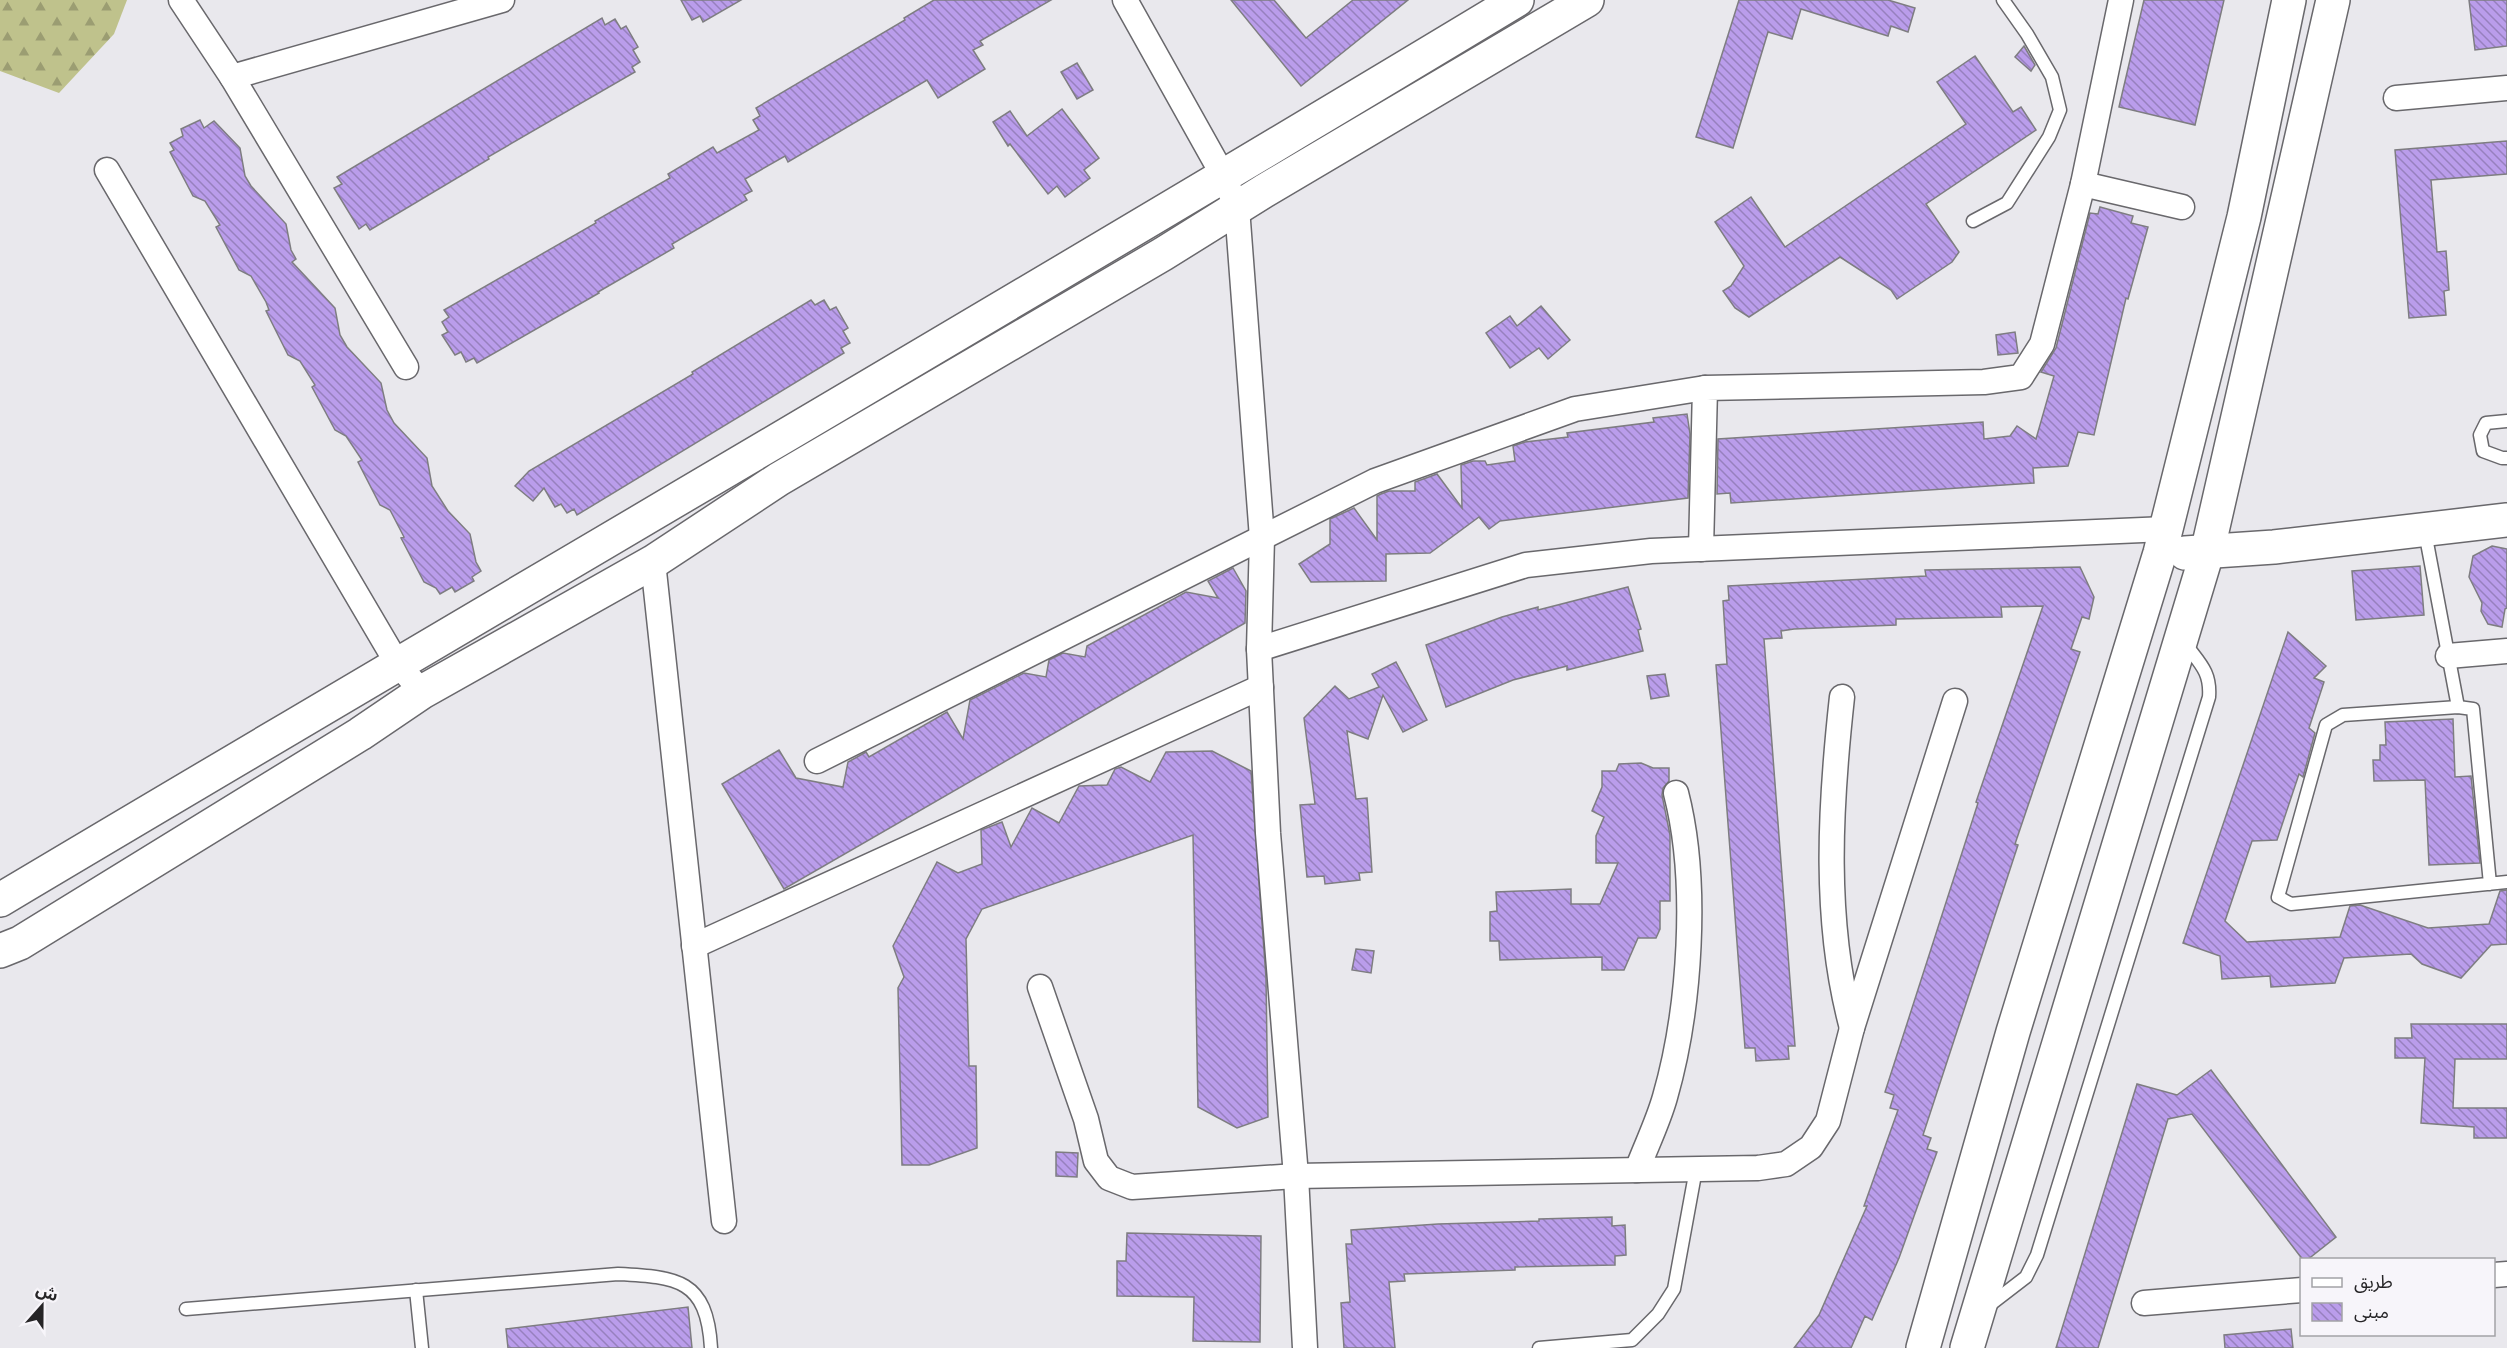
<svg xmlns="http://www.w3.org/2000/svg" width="2507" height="1348" viewBox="0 0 2507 1348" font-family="'IBM Plex Serif','Noto Sans Arabic',serif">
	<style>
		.forest { fill: url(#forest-firs) }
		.building { fill: url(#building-back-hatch); stroke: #7e7d81; stroke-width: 1.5 }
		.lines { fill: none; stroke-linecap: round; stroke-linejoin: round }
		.lane-casing { stroke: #69686c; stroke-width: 15 }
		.street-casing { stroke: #69686c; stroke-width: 27 }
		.secondary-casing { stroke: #69686c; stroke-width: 36 }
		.lane { stroke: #fff; stroke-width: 12 }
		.street { stroke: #fff; stroke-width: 24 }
		.secondary { stroke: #fff; stroke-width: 33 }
	</style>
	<defs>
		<pattern id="forest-firs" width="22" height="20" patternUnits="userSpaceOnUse" patternTransform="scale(1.5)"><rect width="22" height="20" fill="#bfc28c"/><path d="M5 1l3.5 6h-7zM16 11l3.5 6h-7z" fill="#9b9d72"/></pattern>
		<pattern id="building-back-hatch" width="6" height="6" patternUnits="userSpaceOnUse" patternTransform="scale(1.5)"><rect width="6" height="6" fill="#ba9deb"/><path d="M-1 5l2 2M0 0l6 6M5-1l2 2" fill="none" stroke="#9780be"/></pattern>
	</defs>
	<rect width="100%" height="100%" fill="#e9e8ed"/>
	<path class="forest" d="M0,0h127l-13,34 -55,59 -59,-22z"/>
	<g class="building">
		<path d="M681,0h60l-38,22 -3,-6 -8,4z"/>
		<path d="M934,0h117l-71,41 3,4 -10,5 12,19 -47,29 -11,-18 -139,82 -3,-6 -40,23 7,12 -8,4 3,5 -75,44 2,4 -76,44 1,1 -122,70 -3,-5 -8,4 -5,-10 -6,3 -13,-20 6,-3 -6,-10 7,-5 -5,-7 152,-87 -1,-2 75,-43 -2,-4 45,-27 4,6 42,-23 -6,-10 7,-4 -4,-8 149,-88 -1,-2z"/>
		<path d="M1231,0h43l32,38 47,-38h55l-107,86z"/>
		<path d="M1739,0h149l27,8 -7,24 -17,-6 -3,10 -87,-27 -9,30 -24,-7 -35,116 -37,-11z"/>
		<path d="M2144,0h80l-29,125 -76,-18z"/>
		<path d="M2469,0h38v46l-32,4z"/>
		<path d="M602,18l3,7 10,-6 6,10 5,-3 12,21 -5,3 7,12 -8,5 3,5 -147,85 1,2 -119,71 -4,-6 -7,5 -25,-41 8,-4 -5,-7z"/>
		<path d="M2024,46l11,19 -4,6 -16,-14z"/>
		<path d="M1975,56l38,56 8,-5 15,23 -110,74 33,48 -7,10 -55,37 -6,-9 -51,-33 -91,60 -14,-9 -12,-17 8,-5 13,-20 -29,-44 36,-25 34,50 181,-123 -29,-42z"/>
		<path d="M1077,63l16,27 -16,9 -16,-27z"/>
		<path d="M1062,109l37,49 -15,12 6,8 -25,19 -8,-11 -9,8 -38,-50 -2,2 -15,-24 17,-11 17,25z"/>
		<path d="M200,120l4,8 10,-7 26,27 5,28 6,10 35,38 5,26 5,9 -4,3 43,46 5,27 7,12 34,36 6,27 7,13 33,35 5,28 16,25 22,23 6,28 5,9 -9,6 2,4 -19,11 -3,-5 -12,7 -4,-6 -12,-6 -23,-44 3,-1 -14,-27 -10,-5 -22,-43 4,-2 -16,-24 -11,-6 -23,-43 3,-2 -15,-24 -12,-6 -22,-44 3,-1 -3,-8 -15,-26 -12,-6 -23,-43 4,-2 -15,-24 -12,-5 -23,-44 4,-2 -4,-7 13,-7 -2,-7z"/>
		<path d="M2507,141v33l-76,6 6,72 9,-1 3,39 -5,1 2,24 -37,3 -14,-168z"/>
		<path d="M2100,207l33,9 -2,7 17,4 -20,72 -2,-1 -32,137 -16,-3 -10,34 -35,2 1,15 -303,20 -1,-10 -13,1 1,-55 265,-17 1,17 26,-3 7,-10 19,13 18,-63 -13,-4 15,-24 34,-135 8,1z"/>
		<path d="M811,300l4,5 9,-5 6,10 6,-3 12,21 -5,3 7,12 -9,5 3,5 -267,162 -3,-6 -7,4 -6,-9 -6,3 -11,-19 -11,13 -18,-15 14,-15 164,-97 -1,-2z"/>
		<path d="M1541,306l29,34 -22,19 -9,-11 -29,20 -24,-35 24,-17 7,10z"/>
		<path d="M2015,332l3,21 -20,2 -2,-20z"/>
		<path d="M1687,414l3,20 -2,64 -188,23 -11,8 -10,-12 -49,36 -44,1v27l-75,1 -12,-18 31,-20v-25l24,-11 23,32v-44l4,-2 8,-3h26v-9l22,-8 25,34 -1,-43 12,-4h12l2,4 28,-4 -2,-15 12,-4 43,-5 -1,-4 87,-11 -1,-4z"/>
		<path d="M2492,546l15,3v59l-2,1 -3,18 -14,-3 -7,-13 1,-8 -13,-26 4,-21z"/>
		<path d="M2420,566l4,49 -68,5 -4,-49z"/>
		<path d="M2080,567l14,30 -5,22 -7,-2 -11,32 9,3 -65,192 3,1 -95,290 8,3 -4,11 10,3 -38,106 -27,62 -7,-4 -14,32h-57l25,-33 48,-109h-3l34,-96 -8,-2 4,-13 -9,-3 93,-289 -2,-1 67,-196 -42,1 1,10 -106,2v6l-102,4 -13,2 1,7 -18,1 31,407h-7l1,13 -33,2 -1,-13h-10l-29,-383 11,-1 -4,-63 6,-1 -1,-14 198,-10 -1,-6z"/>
		<path d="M1233,568l13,23 -1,32 -461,266 -62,-105 57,-34 17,28 47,9 5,-25 18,-10 3,5 78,-45 16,27 7,-39 54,-27 22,4 3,-17 14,-7 22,4 2,-11 99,-54 32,6 -10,-17z"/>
		<path d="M1628,587l13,42 -3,1 5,21 -76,19v-4l-54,14 -67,27 -20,-62 76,-28 36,-10v3z"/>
		<path d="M2288,632l38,34 -12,12 10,4 -15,46 6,5 -12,44 -4,-3 -22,66 -25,1 -27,80 22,21 93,-5 10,-31 10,-1 68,23 61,-4 11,-33 7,-1v54l-16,1 -30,33 -39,-14 -11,-10 -67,4 -9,25 -64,4 -1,-11 -48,3 -2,-23 -37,-13z"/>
		<path d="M1396,662l31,58 -24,12 -20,-37 -15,44 -21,-8 9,68 11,-1 5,74 -13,1 1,7 -35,4 -1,-8 -17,1 -7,-72 15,-1 -11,-86 31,-32 14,13 30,-12 -7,-13z"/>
		<path d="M1665,674l4,22 -18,3 -4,-23z"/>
		<path d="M2453,719l2,58 16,-1 9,87 -51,2 -4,-85 -51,1 -1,-21h7v-15h6l-1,-23z"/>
		<path d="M1212,751l39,20 15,207 2,139 -31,11 -39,-21 -5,-272 -211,74 -16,30 3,127h7l1,82 -48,17h-27l-4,-177 6,-11 -11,-31 44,-84 21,11 24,-9 -1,-34 21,-8 9,25 21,-39 27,15 20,-37 28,-1 8,-16 6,-2 29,15 16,-30z"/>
		<path d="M1641,763l12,5h16v13l-6,7 -1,7 8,40v66h-10v28l-4,9h-18l-14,32h-22v-13l-102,3 -1,-19h-9v-29l7,-1 -1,-19 75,-3v15h29l18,-41h-22v-27l8,-19 -12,-6 10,-24v-16h14l3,-7z"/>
		<path d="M1356,949l18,2 -3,22 -19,-3z"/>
		<path d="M2411,1024h96v35h-52l-2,49h54v30h-33v-11l-53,-4 4,-65h-30v-20h17z"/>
		<path d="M2211,1070l125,167 -29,23h-4l-111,-146 -24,5 -70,229h-42l81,-264 40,11z"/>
		<path d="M1056,1152l22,1 -1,24 -21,-1z"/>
		<path d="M1612,1217v9l13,-1 1,30 -11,1v9l-100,2v3l-111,4 1,7 -16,1 6,66h-51l-3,-45 9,-1 -4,-58h6l-1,-14 87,-6 101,-3v-2z"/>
		<path d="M1127,1233l134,3 -1,106 -67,-1 1,-44 -77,-1v-35h9z"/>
		<path d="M688,1307l4,41h-184l-2,-19z"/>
		<path d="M2291,1329l2,19h-68l-1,-13z"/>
	</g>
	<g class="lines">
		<g class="lane-casing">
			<g id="lane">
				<path d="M1973,221l34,-18 42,-66 11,-27 -8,-33 -25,-43 -24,-34"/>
				<path d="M2507,421l-21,2 -6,12 3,16 19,7h5"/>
				<path d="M2425,532l33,175"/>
				<path d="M2490,884l-17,-175 -15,-2 -115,8 -17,10 -48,172 13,7 216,-22"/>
				<path d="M416,1290l6,58"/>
				<path d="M1987,1307l39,-30 11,-22 172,-558c2,-26 -10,-34 -25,-55"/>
				<path d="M186,1309l432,-35c59,3 89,5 93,74"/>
				<path d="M1539,1348l93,-8 26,-26 16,-25 22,-120"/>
			</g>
		</g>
		<g class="street-casing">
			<g id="street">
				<path d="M181,0l51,77 174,290"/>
				<path d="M1125,0l99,177 13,31 25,330 -3,111 9,184 28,343 9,172"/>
				<path d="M2121,0l-38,184 99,23"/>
				<path d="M232,77l270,-77"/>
				<path d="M2396,98l111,-10"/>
				<path d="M107,170l290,493 25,29"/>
				<path d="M1701,549l4,-161 279,-6 37,-5 21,-33 41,-160"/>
				<path d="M653,562l71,659"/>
				<path d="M1259,649l267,-84 125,-14 515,-22"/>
				<path d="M2448,656l59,-5"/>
				<path d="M1842,697c-12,109 -19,224 10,331"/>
				<path d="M817,761l558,-280 200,-72 130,-21"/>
				<path d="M694,946l567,-259"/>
				<path d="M1040,987l46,132 10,42 13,17 23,9 164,-11 462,-8 28,-4 25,-17 17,-26 24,-93 103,-327"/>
				<path d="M1637,1170c9,-24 21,-48 28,-73 25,-87 34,-215 11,-304"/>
				<path d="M2494,1275l13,-1"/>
				<path d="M2144,1303l158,-13"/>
			</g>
		</g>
		<g class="secondary-casing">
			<g id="secondary">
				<path d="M2185,553l89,-6 233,-27"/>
				<path d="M0,900c505,-301 1014,-596 1517,-900"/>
				<path d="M0,951l20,-8 340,-209 62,-42 231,-130 126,-83 384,-225 101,-63 323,-191"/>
				<path d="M1923,1348l90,-316 147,-479 84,-336 45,-217"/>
				<path d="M1967,1348l240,-795 126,-553"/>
			</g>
		</g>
		<use href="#lane" class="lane"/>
		<use href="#street" class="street"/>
		<use href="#secondary" class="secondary"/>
	</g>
	<rect x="2300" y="1258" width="195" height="78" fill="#f7f5fa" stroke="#a3a2a6" stroke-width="1.5"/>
	<rect x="2312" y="1278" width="30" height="9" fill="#ffffff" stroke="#a3a2a6" stroke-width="1.5"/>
	<text x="2354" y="1288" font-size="18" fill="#262527">طريق</text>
	<rect x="2312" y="1303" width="30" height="18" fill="url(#building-back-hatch)" stroke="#a3a2a6" stroke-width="1.5"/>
	<text x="2354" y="1318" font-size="18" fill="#262527">مبنى</text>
	<g transform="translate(42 1306) rotate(21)" stroke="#f7f5fa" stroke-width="4.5" paint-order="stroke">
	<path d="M0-4.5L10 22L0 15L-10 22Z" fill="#262527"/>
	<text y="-9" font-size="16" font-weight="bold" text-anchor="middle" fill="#262527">ش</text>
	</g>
</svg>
